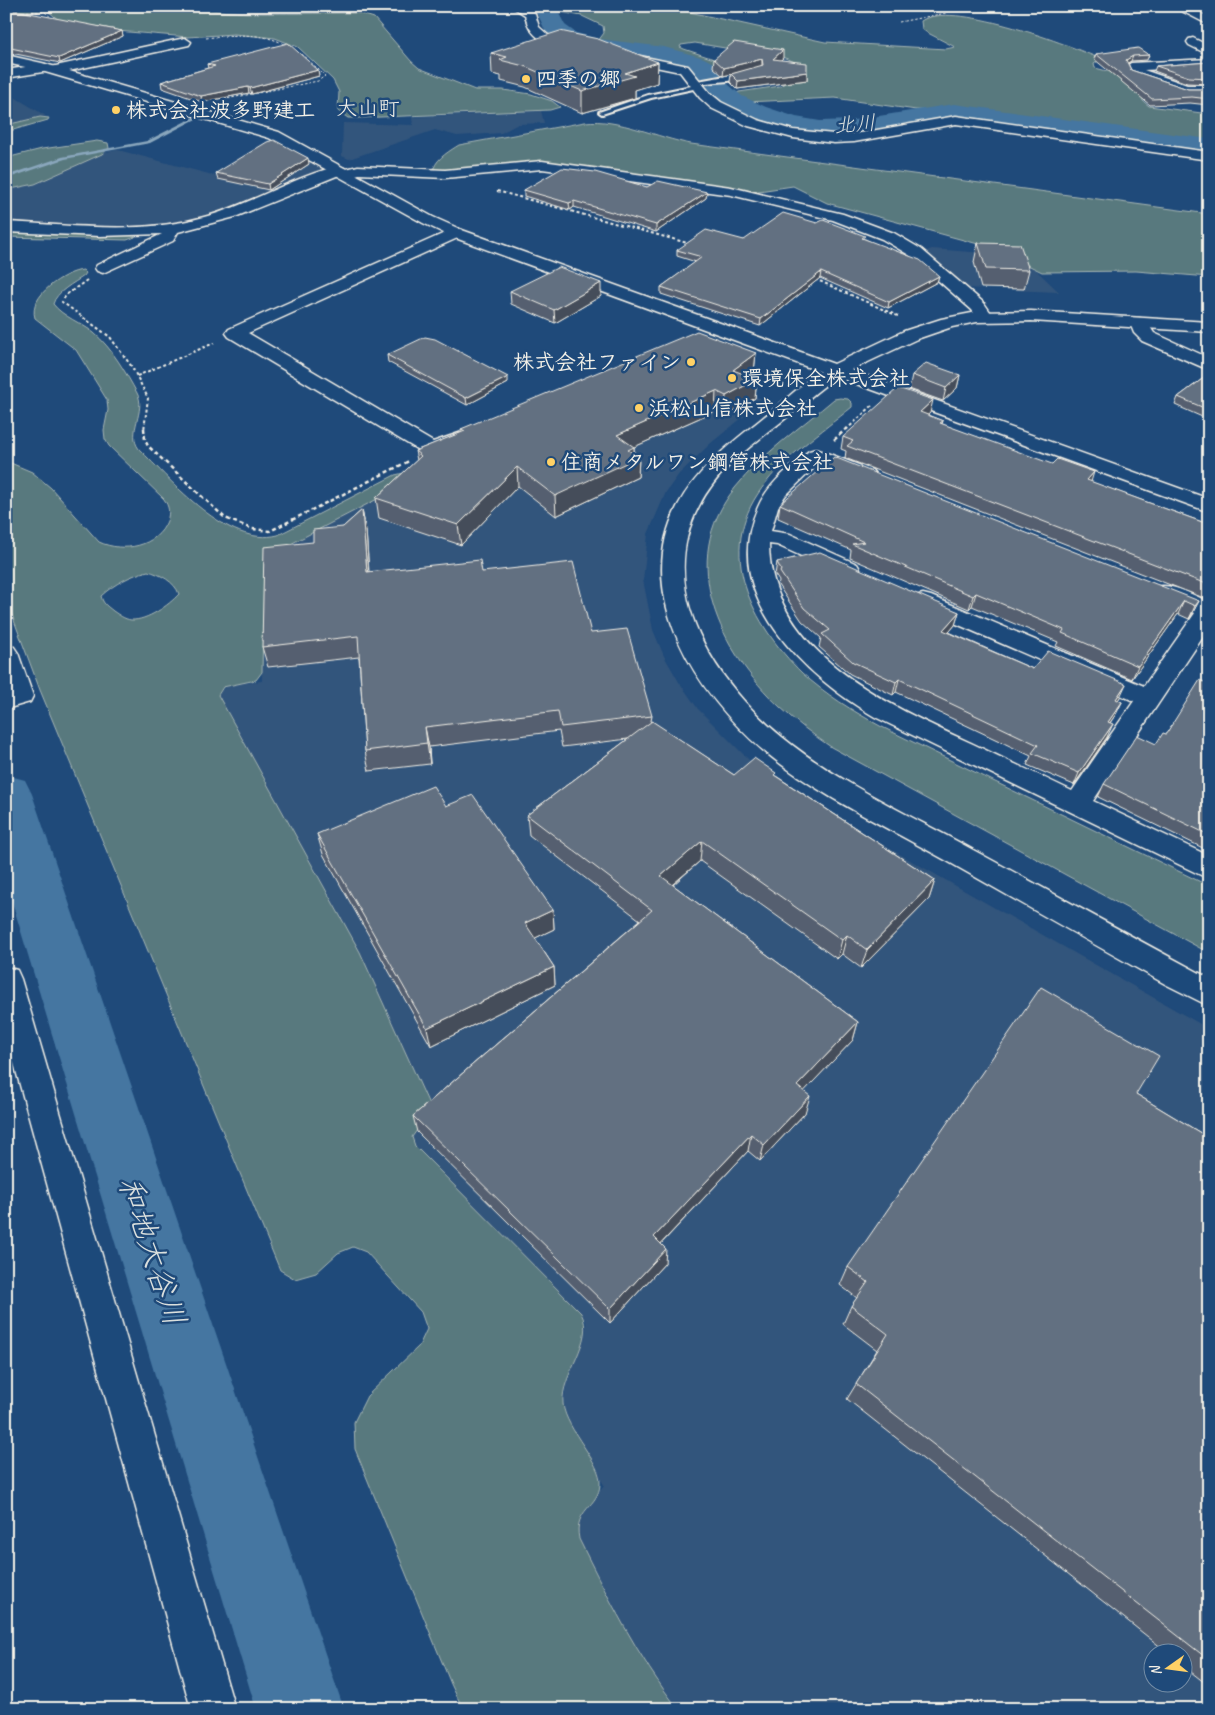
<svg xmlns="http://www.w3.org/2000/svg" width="1215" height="1715" viewBox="0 0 1215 1715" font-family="Caveat,'Klee One',sans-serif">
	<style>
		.built { fill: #33557c; fill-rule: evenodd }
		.green { fill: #58797e; stroke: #a6b5b3; fill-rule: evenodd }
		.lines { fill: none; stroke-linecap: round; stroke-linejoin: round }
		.stream { fill: #8aa7bd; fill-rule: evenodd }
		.river { fill: #4476a1; fill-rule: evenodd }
		.lane-casing { stroke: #f4f1e8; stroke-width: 4 }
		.street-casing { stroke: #f4f1e8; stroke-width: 3 }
		.secondary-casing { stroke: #f4f1e8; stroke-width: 3 }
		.path-far2 { stroke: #f4f1e8; stroke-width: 1; stroke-dasharray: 2.5 2; stroke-linecap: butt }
		.path-far1 { stroke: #f4f1e8; stroke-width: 2; stroke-dasharray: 3 2.5; stroke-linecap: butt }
		.path { stroke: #f4f1e8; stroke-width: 2.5; stroke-dasharray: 4 3; stroke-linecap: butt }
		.lane { fill: #1f4a7a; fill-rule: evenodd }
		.street { fill: #1f4a7a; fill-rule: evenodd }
		.secondary { fill: #1f4a7a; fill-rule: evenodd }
		.wall { fill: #545f6f; stroke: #f4f1e8 }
		.shaded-wall { fill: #454e5a; stroke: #f4f1e8 }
		.building { fill: #626f81; stroke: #f4f1e8 }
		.poi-dot { fill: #ffd166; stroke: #1f4a7a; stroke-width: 2 }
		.labels { text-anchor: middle; stroke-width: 5; stroke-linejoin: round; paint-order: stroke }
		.far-poi-label { font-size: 21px; font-weight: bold; fill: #f4f1e8; stroke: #1f4a7a; text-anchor: start }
		.far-neighbourhood-label { font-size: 21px; fill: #f4f1e8; stroke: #1f4a7a }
		.far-water-label { font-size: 21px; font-style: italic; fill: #dadfdd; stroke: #1f4a7a }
		.near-water-label { font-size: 31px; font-style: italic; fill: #dadfdd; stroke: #1f4a7a }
	</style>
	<rect width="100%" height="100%" fill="#1f4a7a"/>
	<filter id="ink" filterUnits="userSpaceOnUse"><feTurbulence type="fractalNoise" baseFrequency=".02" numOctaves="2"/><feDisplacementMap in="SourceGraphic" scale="10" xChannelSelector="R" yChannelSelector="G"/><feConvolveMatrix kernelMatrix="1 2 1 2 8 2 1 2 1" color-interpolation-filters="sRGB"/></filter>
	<g filter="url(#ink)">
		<g class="built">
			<path d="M6,92l40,24 -40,9z"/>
			<path d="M541,111l3,12 -26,1 -17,9 -44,3 -22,-6 -86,29 -7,-3 1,-33 70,2 -1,-8z"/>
			<path d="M118,150l102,27 76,-24 27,15 -2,3 -107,44 -36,9 -39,3 -133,-3v-34l29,-6 70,-32z"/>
			<path d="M932,249l77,6 27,15 23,22 -93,-4 -42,-36z"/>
			<path d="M660,361l104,39 -53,43 -32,31 -13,18 -18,42 -5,46 10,50 11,26 15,26 19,27 52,52 68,47 391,221v680h-531l-17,-23 -31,-48 -51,-99 -2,-12 4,-10 23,-32 -36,-65 -5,-16 3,-20 19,-52 1,-10 -5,-9 -167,-167 -2,-9 6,-10 15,-15 -73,-160 -142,-257 1,-4 11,-6 32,-4 2,-113 13,-17 143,-75 -18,-5 25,-13zM1152,1652h30v30h-30z"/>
		</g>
		<g class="green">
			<path d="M6,6h193c12,11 135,6 160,7l15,5 37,43 8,7 56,22h28l28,4 21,7 8,6 -10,3 -193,8h-9l-10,-7 1,-19 -6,-12 -35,-33 -23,-9 -41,-4 -46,3 -107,-9 -20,-6 -13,-11 -42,-1z"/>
			<path d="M556,6l111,1 158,35 121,7 9,-2 -29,-15 -4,-3 -1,-8c30,-21 143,22 175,36l2,4 -4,3 1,4 16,4 31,21 1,8 6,5 60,8v31l-236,-34 -57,-1 -81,-12 -90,4 -12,-7 6,-3 41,-6 5,-3 10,-21 -10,-4 -90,-15 -14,2 -1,2 4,2 36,12 12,11 -1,2c-13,4 -22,-9 -34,-13 -29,-10 -62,-12 -93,-17l-6,-3 6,-8 -1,-7 -21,-10 -27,-5z"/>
			<path d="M40,117l9,1 -1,2 -42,12v-7z"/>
			<path d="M585,122c33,-4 73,16 106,22l518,70v63l-73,-6 -94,1 -49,-24 -166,-45 -34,-17 -41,6 -40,-8 -170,-22 -105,9 -3,-3c3,-10 17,-18 25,-23z"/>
			<path d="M97,141l11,2 1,5 -7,6 -67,30 -29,6v-32l36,-9z"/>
			<path d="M6,231l129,4v2l-8,3 -121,-3z"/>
			<path d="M83,270l3,3 -2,3c-10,7 -28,16 -31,28 10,13 29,19 41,29 18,15 32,40 43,60 10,18 -11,39 2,56 34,33 88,99 139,86l117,-60 9,-2 8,8 -135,70 -13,17 -2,104 -6,8 -33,7 -5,8 142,257 68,150 2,10 -18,25 3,9 166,167c15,27 -21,62 -18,91 3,26 39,59 37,80 -1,23 -27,25 -21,55 29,59 59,118 99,170h-215l-12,-25 -96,-235 -1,-27 13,-26 52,-50 8,-17 -6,-17 -55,-60 -13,-5 -15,6 -22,20 -21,6 -15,-9 -240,-580 -34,-91v-138l26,11 19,16 48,54c24,11 58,5 68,-21 3,-9 2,-14 -3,-22l-55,-53 -4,-7 -1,-9 4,-20 -1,-10 -31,-50 -41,-32c-7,-22 29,-46 48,-48zM148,571c12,3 27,11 31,23 -10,11 -32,27 -48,26 -7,-1 -12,-5 -18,-9 -6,-5 -10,-7 -12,-15 13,-12 30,-21 47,-25z"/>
			<path d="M840,398l8,1 4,4v4c-29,24 -68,50 -90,81 -48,64 -10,136 40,185 23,21 51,38 78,53l329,160v67l-378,-206c-18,-12 -35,-25 -51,-40 -60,-56 -104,-146 -45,-219 27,-34 66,-61 99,-89z"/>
		</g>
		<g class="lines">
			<path class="stream" d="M196,116l4,1 -50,26 -85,16 -59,20v-3l56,-19 85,-16z"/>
			<g class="river">
				<path d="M529,6h26l10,19 11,8 23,6 65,8 40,11 11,6 14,21 13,11 24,11 30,10 24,4 34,-1 100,-16 255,35v16l-255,-35c-34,2 -67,13 -101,16 -40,5 -83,-5 -118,-23 -30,-15 -28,-39 -60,-48 -35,-11 -92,-4 -122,-26 -10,-6 -10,-17 -16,-25 -3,-3 -6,-4 -8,-8z"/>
				<path d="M6,775l19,5 7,14 312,915h-88l-250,-827z"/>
			</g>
			<g class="lane-casing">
				<g id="lane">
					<path d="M748,72l2,3 -22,6 -33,3 -3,-2z"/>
					<path d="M696,85l2,3 -47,10 -49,16 -3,-2 49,-17z"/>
				</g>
			</g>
			<g class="street-casing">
				<g id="street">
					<path d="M511,6h15l8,5 5,16 9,8 35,11 2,3 -6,4c-24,-5 -49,-11 -54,-38z"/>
					<path d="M1172,6h15l22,11v8z"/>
					<path d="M185,38l6,4 -2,3 -134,29 -6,-3 -43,7v-8l39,-6 6,3z"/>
					<path d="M1193,38l16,8v9l-20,-10 -2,-3 2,-3z"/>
					<path d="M621,52l67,14 22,27 11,9 37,18 35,10 41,4h20l102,-18 253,36v8l-253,-36 -102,18 -20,1 -41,-5 -45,-12 -37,-18 -11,-10 -20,-26 -63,-13 -2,-3 2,-3z"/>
					<path d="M1209,59v8l-65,3 43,15h22v8h-23l-55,-19 -6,-7 6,-4z"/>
					<path d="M542,161l189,26 112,27 51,19 27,16 63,54 9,13 -3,4h-12l-6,-10 -63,-55 -27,-16 -49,-19 -102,-25 -189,-26 -97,9 -86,-4 -13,4 -7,-3 -104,42 -57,15 -5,9 -70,32 -6,-2 -2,-3 2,-3 65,-31 -62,2 -94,-4v-10c65,3 134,13 198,-5 46,-12 88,-40 135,-51l7,3 12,-3 87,4z"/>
					<path d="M456,228l6,2 2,3 -2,3 -214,97 185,109 29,-10 7,2 3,4 -3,4 -30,12h-14l-196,-117 -3,-4 3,-4z"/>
					<path d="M1139,318l6,1 9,14 55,25v12l-67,-29 -8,-8 -4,-10 3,-4z"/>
					<path d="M816,449l56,21 3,4 -3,4 -7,2 -46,-17 -34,33 -7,11 -7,24 19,3 67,30 3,5 -3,5 -8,2 -8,-2 -64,-29 -8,-1c1,109 119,161 204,200 33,16 66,31 99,47l62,-90 -219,-95 -3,-5 3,-5 8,-2 8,2 213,90 51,-73 -40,-16 -3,-5 3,-5c17,-5 38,8 54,15v26l-116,173 116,55v23l-334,-162c-70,-40 -157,-122 -117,-210 10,-23 32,-40 51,-56z"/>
					<path d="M6,645l8,2 4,6 15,43 -3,6 -24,7z"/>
					<path d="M6,967l11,3 4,9 214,730h-44l-185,-675z"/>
				</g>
			</g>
			<g class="secondary-casing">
				<path id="secondary" d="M6,55l36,8 237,69 154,85 29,13 372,134 70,-33 37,-12 36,-7 54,-1 178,11v10l-178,-11 -54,1 -25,5 -35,12 -66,31 358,129v13l-372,-135c-20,13 -37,30 -56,45 -30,24 -64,48 -82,84 -45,86 18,178 83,231 58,47 128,78 193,114 78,42 156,85 234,127v28l-44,-22c-73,-41 -146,-82 -218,-123 -62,-35 -128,-65 -183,-110 -67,-57 -132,-155 -87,-244 21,-40 58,-67 92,-94 18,-14 33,-30 52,-41l-371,-136 -27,-13 -154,-85 -234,-69 -29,-6z"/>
			</g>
			<g class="path-far2">
				<path d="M18,12h27l9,8"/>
				<path d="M899,22l47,-9 2,-2 -3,-5"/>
				<path d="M206,38c56,-7 79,-3 119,38l-7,5 -92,18"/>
			</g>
			<g class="path-far1">
				<path d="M497,191l194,53"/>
				<path d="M815,279l83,37"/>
				<path d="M87,280l-21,15 -4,7 48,35 22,30 16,31 -4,32"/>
				<path d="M137,376l77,-33"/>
				<path d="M846,430l26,-24"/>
			</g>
			<g class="path">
				<path d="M144,428l1,12 3,6 77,72 27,11 18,2 139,-70"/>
				<path d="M834,440l13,-12"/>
			</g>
			<use href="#lane" class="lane"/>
			<use href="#street" class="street"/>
			<use href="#secondary" class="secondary"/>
		</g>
		<g class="wall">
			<path d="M6,10l116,21 1,5 -63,27 -54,-11z"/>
			<path d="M491,53l167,9 -1,21 -22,7v8l-53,15 -57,-26 -24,-6v-5l-9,-2z"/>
			<path d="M1096,54l53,1 -2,5 -16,1 -3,2 3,7 57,19h21v16l-19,-2 -40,2 -56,-46z"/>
			<path d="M783,58l-2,2 26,12v8l-70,9 -7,-7 1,-8 7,-2 -15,4 -10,-9 1,-8z"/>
			<path d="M1209,62v22l-22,-1 -33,-12 2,-5z"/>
			<path d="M207,64l112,12 -67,18 -3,-1 -47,9 -40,-14 -1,-6 47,-14z"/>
			<path d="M309,164l-40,26 -51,-11 -2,-6z"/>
			<path d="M647,187l60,5 -1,6 -50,34 -82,-25 -4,3 -46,-14v-6z"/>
			<path d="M865,239l74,37 -2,6 -49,26 -68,-30 -60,48 -99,-32v-7l35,-25 -19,-6v-6l67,-10z"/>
			<path d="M978,243l51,27 -5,19 -43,-1 -7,-26z"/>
			<path d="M510,291l91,5 -46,27 -44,-19z"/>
			<path d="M756,353l-2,19 -6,4 9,3 -2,19 -30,18 -10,-5 -81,36v7l5,3 -1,20 -82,39 -38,-30 -57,59 -82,-27 -3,-20 41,-38 -2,-9 46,-18v-4z"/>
			<path d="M387,355l121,28 -41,22 -79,-43z"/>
			<path d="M1209,374v46l-34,-15 3,-8z"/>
			<path d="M912,375h48l-3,13 -14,13 -34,-12z"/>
			<path d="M930,413l-3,2 16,6 -1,3 149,58 114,41 4,-5v82l-364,-142 1,-7 -5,-2 2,-12z"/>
			<path d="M780,504l419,97 -7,13 -3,5 -11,-5 -46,65 -76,-33 2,-4 -86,-36 -3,3 -119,-51 1,-8 -73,-32z"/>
			<path d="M362,510l4,20 3,42h113l109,61 61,83 -1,5 83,54 42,1 159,104 -6,19 -68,69 -19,-14 -5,5 -137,-98 -27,24 185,137 -5,18 -49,51 1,22 -45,48 -12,-10 -87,93 4,19 -55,60 -193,-191 -4,-16 227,-196 -111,-85 -2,-20 101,-76 -66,8 -3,-16 -130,16 1,17 -61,7 -4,-20 -6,-94 -91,10 -6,-20 51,-105 30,-15z"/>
			<path d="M777,562l182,50 -4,13 -6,7 84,37 87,28 -2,3 4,2 -6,12 -6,9 -3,14 -33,48 -47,-20 4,-9 -135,-64 -3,3 -43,-21 -31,-27 2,-9 -19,-17 -24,-36 1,-4 -4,-6z"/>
			<path d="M1209,675v176l-111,-54 6,-13 52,-40 10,-10z"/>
			<path d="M446,806l107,104 1,19 -19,9 19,29 1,18 -124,61 -108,-192 -6,-20z"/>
			<path d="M1136,1094l73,44v548l-27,-21v-13h-15l-320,-253 30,-49 -34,-26 8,-18 6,-8 -17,-13 8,-18z"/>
		</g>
		<g class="shaded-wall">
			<path d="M122,31l1,5 -63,27 -1,-5z"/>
			<path d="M783,50v8l-10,9v-8z"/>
			<path d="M1133,56l-2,5 -7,4 2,-5z"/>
			<path d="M762,59v8l-39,9 1,-8z"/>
			<path d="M658,62l-1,21 -22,7v8l-53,15v-22l43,-18z"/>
			<path d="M318,70l1,6 -67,18 -2,-6z"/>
			<path d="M807,72v8l-70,9 1,-8z"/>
			<path d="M248,87l1,6 -47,9 -1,-6z"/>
			<path d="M308,158l1,6 -40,26 -1,-6z"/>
			<path d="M707,192l-1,6 -50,34v-7z"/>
			<path d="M574,201v6l-4,3 -1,-7z"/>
			<path d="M821,272l-1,6 -60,48 1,-7z"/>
			<path d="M939,276l-2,6 -49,26 1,-6z"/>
			<path d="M601,283v13l-46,27 -1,-13z"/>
			<path d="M756,353l-2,19 -23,17 2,-19z"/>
			<path d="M960,375l-3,13 -14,13 3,-13z"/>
			<path d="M508,377v6l-41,22 -1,-7z"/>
			<path d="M757,379l-2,19 -30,18 1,-20z"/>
			<path d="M716,391l-1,20 -81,36v13l5,-3 -1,20 -82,39 -1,-20 62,-61z"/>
			<path d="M933,400l-3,13 -13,12 3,-13z"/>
			<path d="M517,467l1,19 -57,59 -3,-20z"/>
			<path d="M1094,472l-4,13 -3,-5z"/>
			<path d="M362,510l4,20 4,62 -3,-20z"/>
			<path d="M976,593l-4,13 -3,3 4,-13z"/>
			<path d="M1184,601l-6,13 -46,65 6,-13z"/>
			<path d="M1199,601l-7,13 -3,5 6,-13z"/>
			<path d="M959,612l-4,13 -15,18 3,-13z"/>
			<path d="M899,679l-3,13 -3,3 3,-13z"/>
			<path d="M1126,684l-6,13 -10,15 6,-13z"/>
			<path d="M1122,702l-6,12 -14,20 6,-12z"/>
			<path d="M1113,724l-6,13 -33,48 5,-12z"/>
			<path d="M425,727l4,20 1,17 -3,-21z"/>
			<path d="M702,841l-2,20 -40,34 1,-19z"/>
			<path d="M935,880l-6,19 -68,69 6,-18z"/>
			<path d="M553,910l1,19 -27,13 -2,-19z"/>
			<path d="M847,935l-5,19 -5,5 5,-19z"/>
			<path d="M554,967l1,18 -124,61 -4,-18z"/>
			<path d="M858,1022l-5,18 -60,63 4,-17z"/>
			<path d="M810,1096l-5,17 -45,48 4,-16z"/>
			<path d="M751,1134l-3,17 -95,101 1,-15z"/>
			<path d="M666,1249l-1,14 -55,60v-14z"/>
		</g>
		<g class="building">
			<path d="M9,9l113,22 -63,27 -53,-11v-37z"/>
			<path d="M560,31l38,8 60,23 -33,11 10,3 -53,15 -58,-25 -24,-6 7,-3 -16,-4z"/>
			<path d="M734,42l49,8 -10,9 34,4v9l-69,9 -7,-7 32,-9 -1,-6 -38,9 -10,-9z"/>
			<path d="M288,43l30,27 -68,18 -2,-1 -47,9 -40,-14 54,-16 -8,-2z"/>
			<path d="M1138,48l11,7 -16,1 -7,4 5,10 57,19h21v10l-17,-2 -40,2 -56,-45z"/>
			<path d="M1209,62v16l-20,-1 -33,-11z"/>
			<path d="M274,140l34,18 -40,26 -52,-11 51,-31z"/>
			<path d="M562,168l33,4 52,15 11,-6 49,11 -51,33 -82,-24 -5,2 -45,-13z"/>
			<path d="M783,213l34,10 6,-3 42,16 -3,2 58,22 19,16 -50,26 -68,-30 -60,47 -100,-32 41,-30 -25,-7 29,-20 38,10z"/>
			<path d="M978,243l42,1 9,26 -43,-1z"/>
			<path d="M559,267l42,16 -47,27 -44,-19z"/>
			<path d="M697,331l59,22 -23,17 24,9 -31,17 -10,-5 -99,44 17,12 -6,3 11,7 -84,39 -38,-29 -59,58 -82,-27 45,-42 -6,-5 50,-20 -4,-2z"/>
			<path d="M425,337l10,2 73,38 -42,21 -79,-43z"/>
			<path d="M926,363l34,12 -14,13 -34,-13z"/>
			<path d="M1209,374v36l-31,-13z"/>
			<path d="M898,388l35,12 -13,12 23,9 -3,2 112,41 5,-5 37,13 -7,8 57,21 61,22 4,-5v67l-362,-139 6,-5 -10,-4z"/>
			<path d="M834,457l365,144 -4,5 -11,-5 -46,65 -76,-33 2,-3 -88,-37 -3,3 -121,-52 12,-2 -84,-38z"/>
			<path d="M362,510l5,62 113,-12 2,12 91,-10 18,71 36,-4 25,87 -91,11 -3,-16 -133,16 2,16 -62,8 -7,-115 -96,11 2,-100 49,-5v-12l30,-3z"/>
			<path d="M820,552l139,60 -16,18 48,21 42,18 15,-18 78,33 -10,15 6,3 -14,20 5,2 -34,49 -47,-20 6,-8 -139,-66 -3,3 -43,-20 -31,-28 8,-4 -26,-22 -24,-36 1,-2 -4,-8z"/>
			<path d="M1209,675v160l-105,-51 33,-49 19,9 7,-11 3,1 34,-54 4,2z"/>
			<path d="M652,721l82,54 20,-17 22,15 -2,2 161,105 -68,70 -20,-15 -5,5 -140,-99 -41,35 197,146 -61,64 13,10 -46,49 -13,-11 -97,103 12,12 -56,60 -197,-193 239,-206 -125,-95z"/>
			<path d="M433,786l13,20 27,-11 80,115 -28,13 29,44 -127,61 -110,-194z"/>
			<path d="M1041,987l118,69 -23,38 73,44v522l-353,-276 32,-50 -37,-28 17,-24 -20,-15z"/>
		</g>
	</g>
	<g class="poi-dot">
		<circle cx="526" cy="79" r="5"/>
		<circle cx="116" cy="110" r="5"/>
		<circle cx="691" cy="362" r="5"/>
		<circle cx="732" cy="378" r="5"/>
		<circle cx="639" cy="408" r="5"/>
		<circle cx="551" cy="462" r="5"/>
	</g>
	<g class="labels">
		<g class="far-poi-label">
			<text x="536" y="86">四季の郷</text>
			<text x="126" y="117">株式会社波多野建工</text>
			<text x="681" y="369" text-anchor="end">株式会社ファイン</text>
			<text x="742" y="385">環境保全株式会社</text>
			<text x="649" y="415">浜松山信株式会社</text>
			<text x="561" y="469">住商メタルワン鋼管株式会社</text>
		</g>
		<g class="far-neighbourhood-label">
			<text x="368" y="115">大山町</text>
		</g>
		<g class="far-water-label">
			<text transform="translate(855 124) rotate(-5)" y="7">北川</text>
		</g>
		<g class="near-water-label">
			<text transform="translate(153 1251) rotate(72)" y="11">和地大谷川</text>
		</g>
	</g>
	<rect width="1215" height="1715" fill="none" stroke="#1f4a7a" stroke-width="25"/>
	<rect x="12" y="12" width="1190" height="1690" fill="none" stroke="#f4f1e8" stroke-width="2" filter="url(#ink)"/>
	<g transform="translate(1168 1668) rotate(256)"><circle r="24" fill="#1f4a7a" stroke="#748da6"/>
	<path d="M0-4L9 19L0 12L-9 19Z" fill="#ffd166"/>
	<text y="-8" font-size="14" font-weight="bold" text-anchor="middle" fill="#f4f1e8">N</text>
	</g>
</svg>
